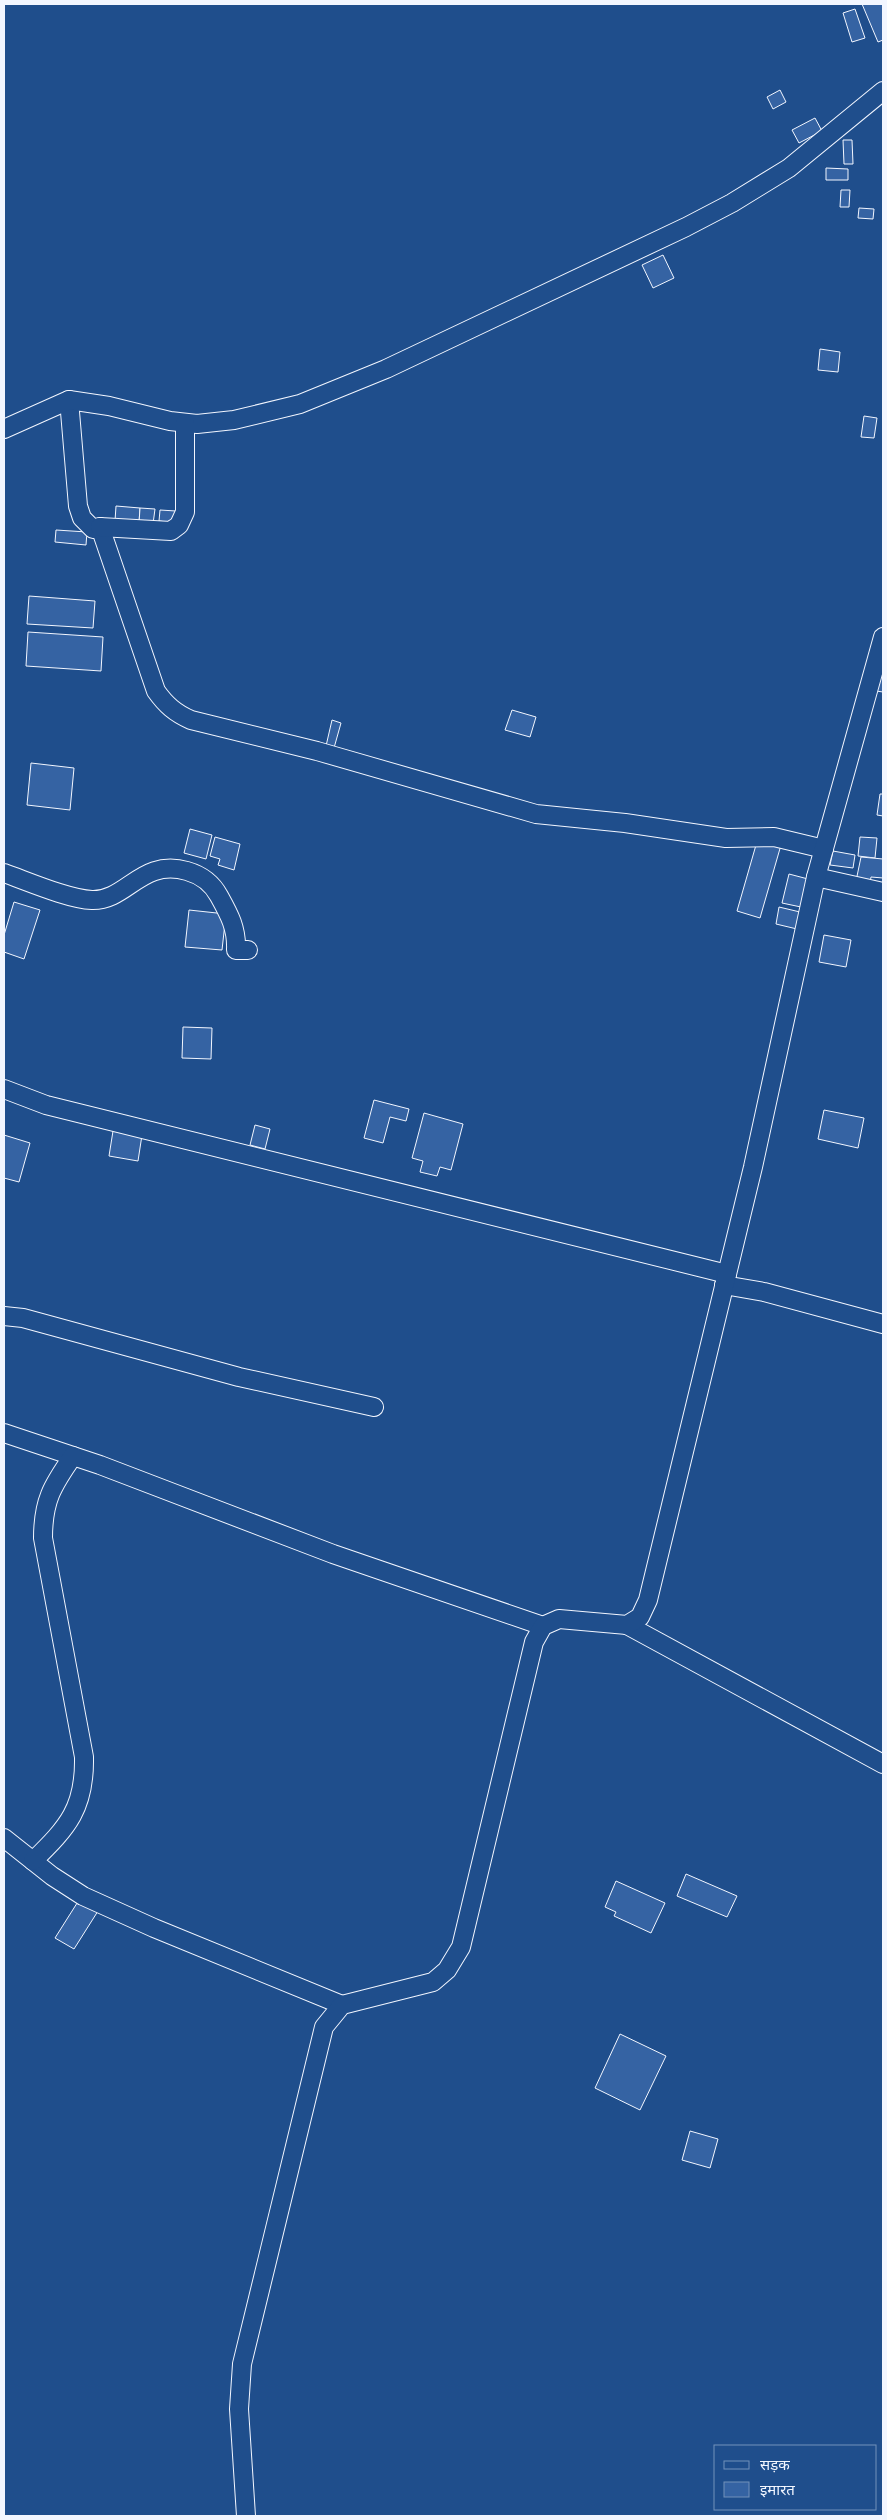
<svg xmlns="http://www.w3.org/2000/svg" width="887" height="2520" viewBox="0 0 887 2520" font-family="Rubik,'Noto Sans Devanagari',sans-serif">
	<style>
		.building { fill: #3563a3; stroke: #f2f6ff }
		.lines { fill: none; stroke-linecap: round; stroke-linejoin: round }
		.street-casing { stroke: #f2f6ff; stroke-width: 20 }
		.street { stroke: #1f4e8c; stroke-width: 18 }
	</style>
	<rect width="100%" height="100%" fill="#1f4e8c"/>
	<g class="building">
		<path d="M862,4h21v36l-5,2z"/>
		<path d="M855,9l10,29 -13,4 -9,-29z"/>
		<path d="M780,90l6,12 -13,7 -6,-12z"/>
		<path d="M815,118l7,13 -23,12 -7,-13z"/>
		<path d="M843,140h9l1,24h-9z"/>
		<path d="M826,168l22,1v11h-22z"/>
		<path d="M841,190h9l-1,17h-9z"/>
		<path d="M859,208l15,1 -1,10 -15,-1z"/>
		<path d="M663,255l11,23 -21,10 -11,-23z"/>
		<path d="M820,349l20,3 -2,20 -20,-2z"/>
		<path d="M864,416l13,2 -3,20 -13,-1z"/>
		<path d="M116,506l24,2 -1,15 -24,-2z"/>
		<path d="M140,508l15,1 -2,15 -14,-1z"/>
		<path d="M160,510l16,1 -1,12 -16,-2z"/>
		<path d="M56,530l31,2 -1,13 -31,-3z"/>
		<path d="M29,596l66,5 -2,27 -66,-4z"/>
		<path d="M28,632l75,5 -2,34 -75,-5z"/>
		<path d="M883,655v37l-7,-1z"/>
		<path d="M512,710l24,7 -6,20 -25,-7z"/>
		<path d="M332,720l9,3 -7,25 -8,-2z"/>
		<path d="M31,763l43,5 -4,42 -43,-5z"/>
		<path d="M880,794h3v22l-6,-1z"/>
		<path d="M190,829l22,6 -6,24 -22,-6z"/>
		<path d="M215,837l25,7 -6,26 -16,-5 2,-6 -10,-3z"/>
		<path d="M860,837l17,1 -2,20 -17,-2z"/>
		<path d="M758,838l23,7 -21,73 -23,-7z"/>
		<path d="M833,851l22,4 -2,13 -23,-3z"/>
		<path d="M861,857l22,2v19l-12,-1 -1,6 -14,-2z"/>
		<path d="M789,874l19,5 -7,28 -19,-4z"/>
		<path d="M14,902l26,8 -16,49 -20,-7v-17z"/>
		<path d="M779,907l21,5 -3,17 -21,-5z"/>
		<path d="M189,910l37,4 -4,36 -37,-3z"/>
		<path d="M824,935l27,5 -5,27 -27,-5z"/>
		<path d="M183,1027l29,1 -1,31 -29,-1z"/>
		<path d="M374,1100l35,9 -3,12 -16,-4 -7,26 -19,-5z"/>
		<path d="M824,1110l40,8 -6,30 -40,-9z"/>
		<path d="M424,1113l39,11 -12,46 -11,-3 -3,9 -17,-4 3,-11 -11,-3z"/>
		<path d="M255,1125l15,4 -5,20 -15,-4z"/>
		<path d="M113,1131l29,4 -4,26 -29,-5z"/>
		<path d="M4,1135l26,8 -11,39 -15,-4z"/>
		<path d="M686,1874l51,22 -10,21 -50,-21z"/>
		<path d="M616,1881l49,22 -14,30 -37,-17 2,-4 -11,-5z"/>
		<path d="M79,1900l19,11 -24,38 -19,-11z"/>
		<path d="M620,2034l46,22 -26,54 -45,-22z"/>
		<path d="M690,2131l28,8 -8,29 -28,-8z"/>
	</g>
	<g class="lines">
		<g class="street-casing">
			<g id="street">
				<path d="M69,400l9,106 4,12 11,11 7,-2 56,164c10,14 19,22 35,29l126,31 219,63 89,9 101,15 48,-1 50,12"/>
				<path d="M4,429l65,-29 40,6 61,15 27,3 37,-4 66,-16 86,-35 300,-142 46,-24 57,-35 94,-77"/>
				<path d="M100,527l71,4 8,-6 6,-13v-89"/>
				<path d="M4,873c23,8 64,26 88,27 35,1 49,-42 95,-29 14,4 25,12 32,25 10,18 18,32 17,54h12"/>
				<path d="M816,877l67,15"/>
				<path d="M4,1089l42,16 681,169"/>
				<path d="M724,1285l40,7 119,32"/>
				<path d="M4,1316l19,2 216,59 135,30"/>
				<path d="M4,1433l96,32 233,89 210,72"/>
				<path d="M627,1625l256,139"/>
				<path d="M4,1838l48,38 31,20 71,32 188,77"/>
				<path d="M33,1861c35,-34 52,-53 51,-104l-41,-219c0,-37 9,-52 30,-82"/>
				<path d="M246,2516l-7,-107 3,-45 82,-337 18,-22 91,-23 14,-12 14,-23 73,-305 9,-16 16,-7 68,6 13,-8 8,-17 105,-433 63,-290 67,-240"/>
			</g>
		</g>
		<use href="#street" class="street"/>
	</g>
	<rect width="887" height="2520" fill="none" stroke="#f2f6ff" stroke-width="10"/>
	<rect x="714" y="2445" width="162" height="65" fill="#1f4e8c" stroke="#7391ba"/>
	<rect x="724" y="2461" width="25" height="8" fill="#1f4e8c" stroke="#7391ba"/>
	<text x="760" y="2470" font-size="15" fill="#f2f6ff">सड़क</text>
	<rect x="724" y="2482" width="25" height="15" fill="#3563a3" stroke="#7391ba"/>
	<text x="760" y="2495" font-size="15" fill="#f2f6ff">इमारत</text>
</svg>
